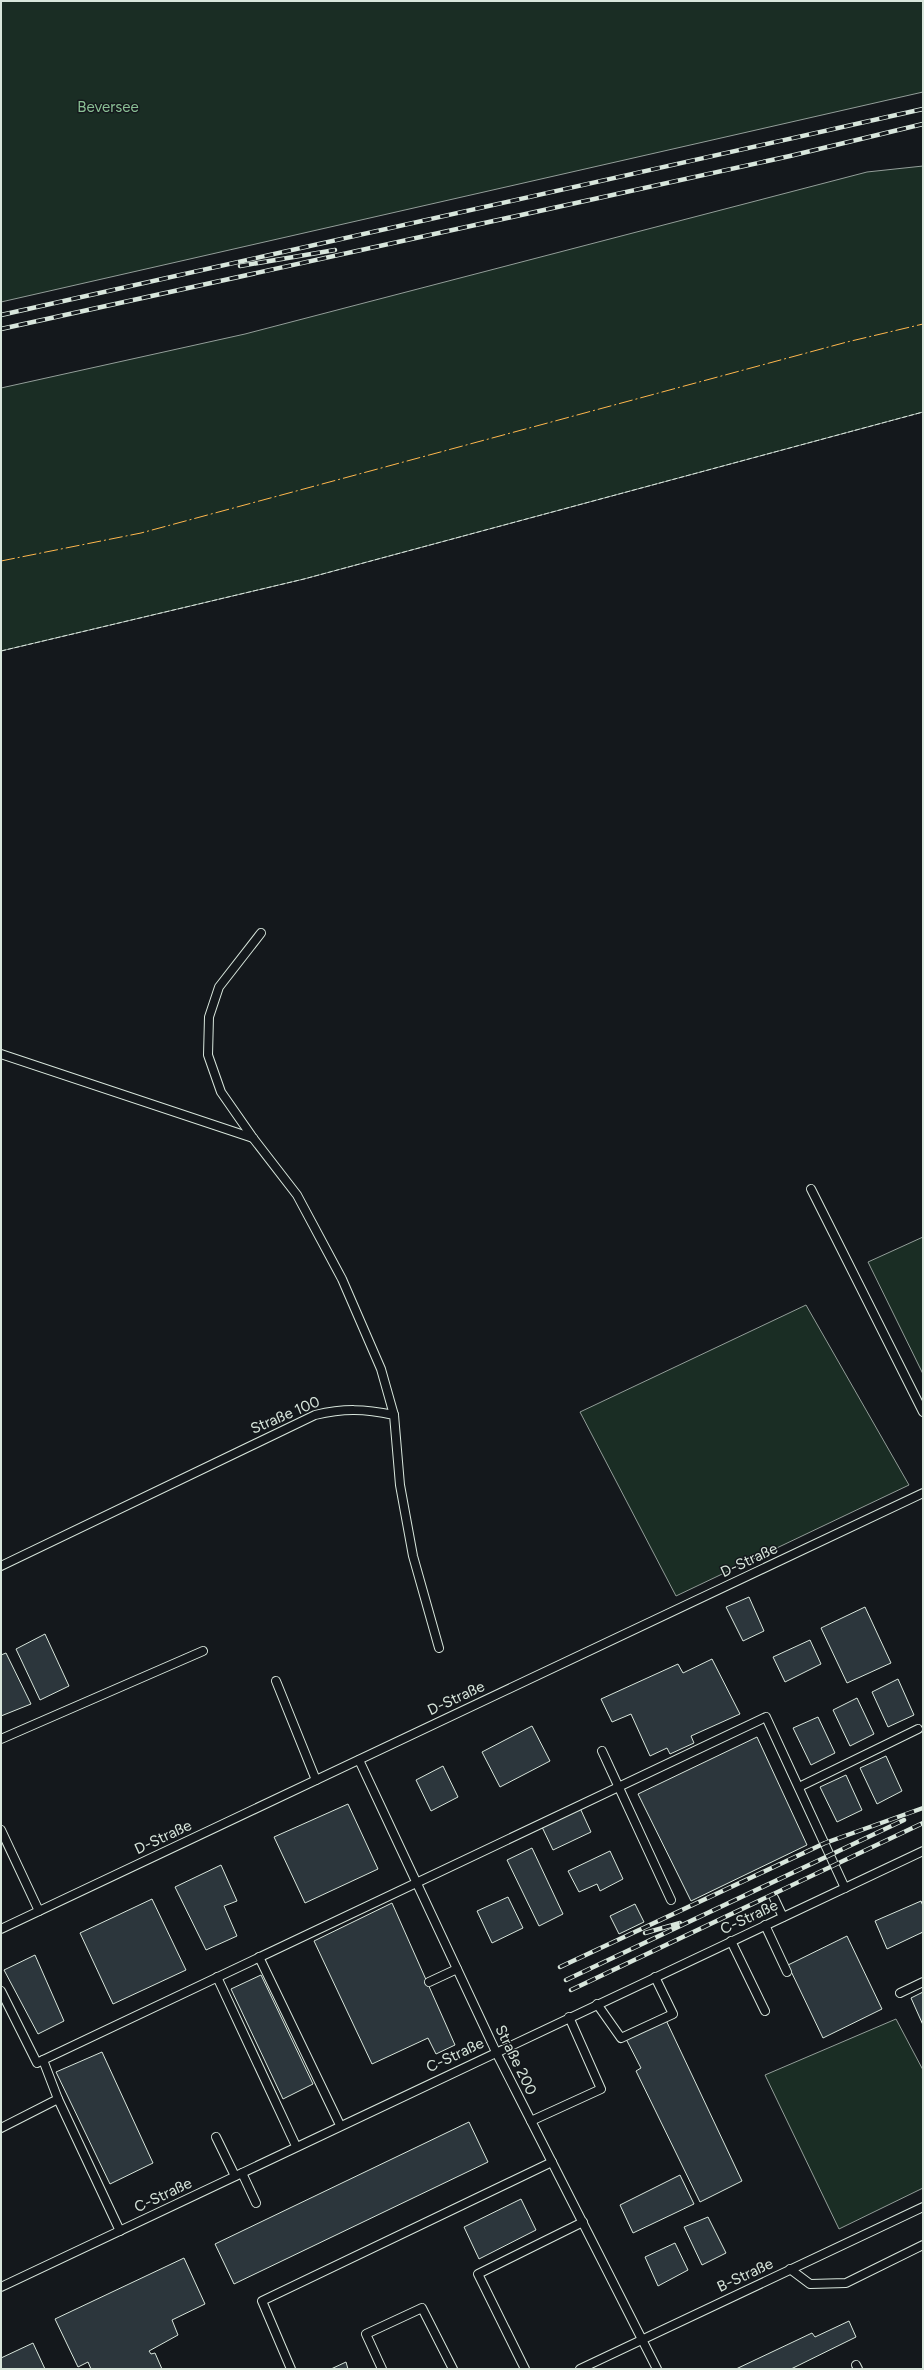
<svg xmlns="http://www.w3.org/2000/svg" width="924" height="2370" viewBox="0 0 924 2370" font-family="Figtree,sans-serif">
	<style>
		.green { fill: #1a2d24; stroke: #939e99 }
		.building { fill: #2c363c; stroke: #d8e6dc }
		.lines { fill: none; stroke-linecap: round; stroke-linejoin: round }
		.service-casing { stroke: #d8e6dc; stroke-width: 10 }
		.service { stroke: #14181c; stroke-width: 8 }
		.rail-casing { stroke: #d8e6dc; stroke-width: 4.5 }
		.rail { stroke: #14181c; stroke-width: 3; stroke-dasharray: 9; stroke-linecap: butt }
		.fence { stroke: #d8e6dc; stroke-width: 1; stroke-dasharray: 5 2; stroke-linecap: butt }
		.power { stroke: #ffb74d; stroke-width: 1; stroke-dasharray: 14 3 2 3; stroke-linecap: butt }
		.labels { text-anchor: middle; stroke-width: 3; stroke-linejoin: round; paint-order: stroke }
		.park-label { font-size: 15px; fill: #8ac095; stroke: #14181c }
		.street-label { font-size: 15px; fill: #d8e6dc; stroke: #14181c }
	</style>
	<rect width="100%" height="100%" fill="#14181c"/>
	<g class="green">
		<path d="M1,1h922v91l-922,210z"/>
		<path d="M923,166v246l-619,167 -303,72v-263l244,-54 622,-162z"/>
		<path d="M923,1237v137l-55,-112z"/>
		<path d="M806,1305l103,180 -233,111 -96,-184z"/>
		<path d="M896,2019l27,51v118l-84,41 -74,-154z"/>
	</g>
	<g class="building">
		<path d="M749,1597l15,34 -21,10 -17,-34z"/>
		<path d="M865,1607l26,56 -44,20 -26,-55z"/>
		<path d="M45,1634l24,52 -29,14 -24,-51z"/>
		<path d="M810,1640l11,24 -36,18 -12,-25z"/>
		<path d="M6,1653l25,51 -30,12v-61z"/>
		<path d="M712,1659l28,55 -49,22 3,7 -24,11 -3,-6 -17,8 -19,-42 -19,8 -11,-23 77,-35 5,9z"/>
		<path d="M898,1679l16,36 -26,12 -16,-35z"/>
		<path d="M857,1698l17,36 -24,12 -17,-36z"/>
		<path d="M818,1717l17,36 -24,12 -18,-37z"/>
		<path d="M532,1726l18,35 -50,26 -18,-35z"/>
		<path d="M757,1737l50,108 -116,56 -53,-107z"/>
		<path d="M886,1756l16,35 -25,13 -17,-36z"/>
		<path d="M443,1766l15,31 -27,14 -15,-31z"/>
		<path d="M846,1775l16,35 -25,12 -17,-35z"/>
		<path d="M348,1804l30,65 -73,34 -31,-66z"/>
		<path d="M580,1808l11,24 -38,18 -11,-23z"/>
		<path d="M532,1848l31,66 -24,12 -32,-66z"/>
		<path d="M610,1851l13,28 -23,12 -3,-7 -18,8 -11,-21z"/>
		<path d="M221,1865l16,36 -13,5 13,30 -31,14 -31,-63z"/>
		<path d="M508,1897l15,31 -31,15 -15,-32z"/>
		<path d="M152,1899l34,71 -73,34 -33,-71z"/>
		<path d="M921,1901l2,5v26l-36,17 -12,-28z"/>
		<path d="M392,1903l63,142 -19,9 -8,-16 -56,26 -58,-123z"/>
		<path d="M635,1904l9,18 -25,12 -9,-18z"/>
		<path d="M847,1936l35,73 -59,29 -35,-73z"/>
		<path d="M35,1955l29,66 -26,13 -34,-64z"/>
		<path d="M261,1975l52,109 -30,15 -52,-110z"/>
		<path d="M923,1992v33l-12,-27z"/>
		<path d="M665,2018l77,163 -42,21 -64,-131 5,-3 -16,-31z"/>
		<path d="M102,2052l51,111 -43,21 -54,-112z"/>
		<path d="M469,2122l19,40 -254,122 -19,-40z"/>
		<path d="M680,2175l14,29 -61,29 -13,-28z"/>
		<path d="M521,2199l15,31 -57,29 -15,-32z"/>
		<path d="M708,2217l18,36 -24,12 -18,-38z"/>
		<path d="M675,2243l13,27 -30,16 -13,-29z"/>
		<path d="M184,2258l21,46 -33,16 6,15 -29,16 2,3 4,-1 7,16h-71l-3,-7 -10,5 -23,-48z"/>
		<path d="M849,2321l7,16 -65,32h-55l76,-36 3,4z"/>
		<path d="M33,2343l12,26h-44v-11z"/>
		<path d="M346,2362l2,7h-17z"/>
	</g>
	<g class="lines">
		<g class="service-casing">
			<g id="service">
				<path d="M261,933l-42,54 -10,30 -1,38 13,37 32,46 44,57 45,84 39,90 13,46"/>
				<path d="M1,1054l252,84"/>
				<path d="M811,1189l112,223"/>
				<path d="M1,1566l314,-151c30,-7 49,-6 79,0l6,70 13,71 26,92"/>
				<path d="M276,1681l40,99"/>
				<path d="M1,1739l202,-88"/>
				<path d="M602,1751l69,149"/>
				<path d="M359,1760l137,292 161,317"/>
				<path d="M799,1787l119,-58"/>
				<path d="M1,1830l38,81"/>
				<path d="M774,1898l9,19"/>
				<path d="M765,1925l22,47"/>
				<path d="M1,1929l922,-436"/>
				<path d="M731,1941l34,70"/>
				<path d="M259,1957l81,168"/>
				<path d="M217,1977l79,169"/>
				<path d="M429,1982l28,-13"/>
				<path d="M1,1991l36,72 6,-3"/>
				<path d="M900,1993l23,-11"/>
				<path d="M597,2004l24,34 52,-24 -18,-37"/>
				<path d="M58,2099l62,132"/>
				<path d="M531,2121l70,-32 -32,-72"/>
				<path d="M1,2128l57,-29 -15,-39 723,-343 79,171"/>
				<path d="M216,2137l19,39"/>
				<path d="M242,2173l14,30"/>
				<path d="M790,2269l20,15 36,-1 77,-38"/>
				<path d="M1,2287l922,-436"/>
				<path d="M856,2365l2,4"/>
				<path d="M291,2369l-29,-68 290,-139"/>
				<path d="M382,2369l-16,-35 56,-26 31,61"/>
				<path d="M525,2369l-47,-95 105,-52"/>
				<path d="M580,2369l343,-162"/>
			</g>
		</g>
		<use href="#service" class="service"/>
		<g class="rail-casing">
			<g id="rail">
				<path d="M240,266l95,-16"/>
				<path d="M1,315l922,-206"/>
				<path d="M1,329l789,-173 133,-32"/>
				<path d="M645,1933l35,-10"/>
				<path d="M560,1967l265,-124 98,-35"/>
				<path d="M566,1980l338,-160"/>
				<path d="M571,1990l352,-167"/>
			</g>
		</g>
		<use href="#rail" class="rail"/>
		<path class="fence" d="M1,651l303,-72 619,-167"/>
		<path class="power" d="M1,561l140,-28 706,-191 76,-18"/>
	</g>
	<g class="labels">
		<g class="park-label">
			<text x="108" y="112">Beversee</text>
		</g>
		<g class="street-label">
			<text transform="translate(285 1415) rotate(-23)" y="5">Straße 100</text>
			<text transform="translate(749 1560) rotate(-25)" y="5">D-Straße</text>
			<text transform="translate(456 1698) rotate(-25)" y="5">D-Straße</text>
			<text transform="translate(163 1837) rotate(-25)" y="5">D-Straße</text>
			<text transform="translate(749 1917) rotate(-25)" y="5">C-Straße</text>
			<text transform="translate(455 2055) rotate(-25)" y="5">C-Straße</text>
			<text transform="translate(516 2060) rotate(64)" y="5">Straße 200</text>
			<text transform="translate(163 2195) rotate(-25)" y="5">C-Straße</text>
			<text transform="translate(745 2275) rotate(-25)" y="5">B-Straße</text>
		</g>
	</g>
	<rect width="924" height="2370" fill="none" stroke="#d8e6dc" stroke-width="4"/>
</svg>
